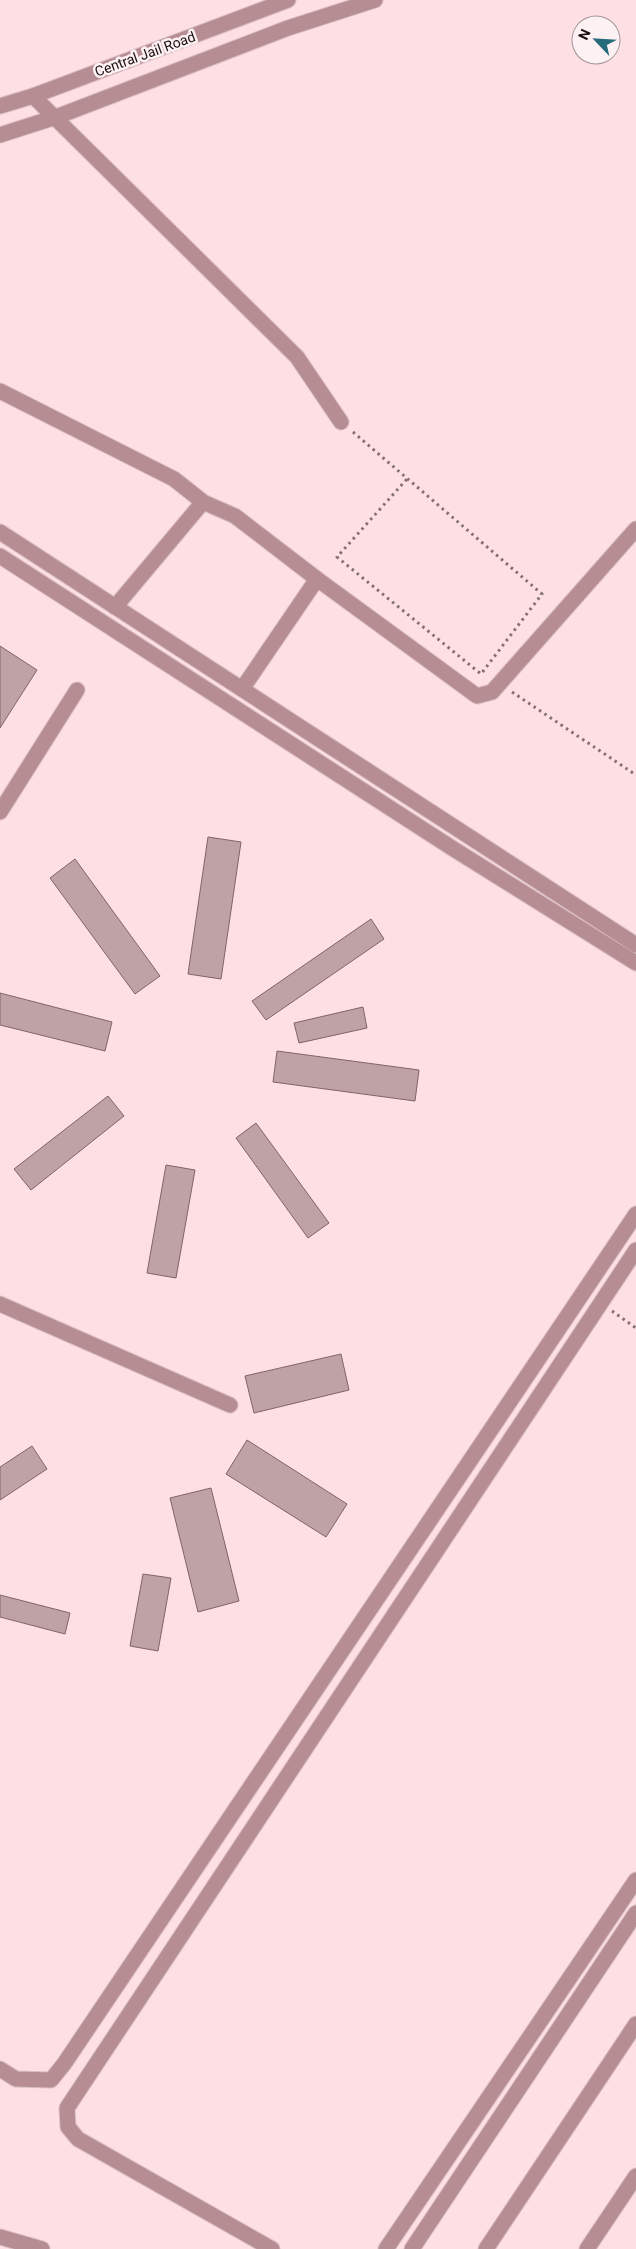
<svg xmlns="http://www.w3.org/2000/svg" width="636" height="2249" viewBox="0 0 636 2249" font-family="Roboto,sans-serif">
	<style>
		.building { fill: #bfa2a6; stroke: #7f6568 }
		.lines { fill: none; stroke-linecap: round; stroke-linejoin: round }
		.minor-casing { stroke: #d9bec1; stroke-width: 17 }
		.path { stroke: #857174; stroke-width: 3; stroke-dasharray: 2.5 4; stroke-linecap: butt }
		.minor { stroke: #b68d93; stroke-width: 15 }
		.labels { text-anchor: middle; stroke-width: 5; stroke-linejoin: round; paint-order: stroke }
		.street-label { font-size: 14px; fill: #180e0f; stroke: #fef1f3 }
	</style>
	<rect width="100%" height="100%" fill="#fedfe3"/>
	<g class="building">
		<path d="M0,646l37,24 -37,58z"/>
		<path d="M208,837l33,5 -20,137 -33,-5z"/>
		<path d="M75,859l85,117 -25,18 -85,-116z"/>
		<path d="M371,919l13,20 -118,81 -14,-19z"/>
		<path d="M0,993l112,29 -7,29 -105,-26z"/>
		<path d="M363,1007l4,21 -68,15 -5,-20z"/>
		<path d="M277,1051l142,19 -4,31 -142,-19z"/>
		<path d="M108,1096l16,20 -93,74 -17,-21z"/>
		<path d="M256,1123l73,100 -21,15 -72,-100z"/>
		<path d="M166,1165l29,5 -19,108 -29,-5z"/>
		<path d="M341,1354l8,36 -95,23 -9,-37z"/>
		<path d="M247,1440l100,64 -21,33 -100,-63z"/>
		<path d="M32,1446l15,23 -47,31v-33z"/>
		<path d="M211,1488l28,113 -41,11 -28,-114z"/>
		<path d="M143,1574l28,4 -13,73 -28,-5z"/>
		<path d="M0,1595l70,18 -5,21 -65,-17z"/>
	</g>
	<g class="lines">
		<g class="minor-casing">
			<g id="minor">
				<path d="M33,96l264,261 44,65"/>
				<path d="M0,106l33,-10 255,-96"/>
				<path d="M0,135l56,-18 232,-89 87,-28"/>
				<path d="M0,391l174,88 29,23 32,14 82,63"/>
				<path d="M0,532l636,413"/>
				<path d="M0,556l452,292 184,115"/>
				<path d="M115,607l88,-105"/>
				<path d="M242,689l75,-110 160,117 15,-4 144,-163"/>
				<path d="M0,812l77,-122"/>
				<path d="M0,1304l230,101"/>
				<path d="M0,2069l16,10 35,1 13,-16 572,-850"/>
				<path d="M0,2237l42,12"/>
				<path d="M272,2249l-194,-110 -10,-12 -1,-19 569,-858"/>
				<path d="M386,2249l250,-369"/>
				<path d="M412,2249l224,-336"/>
				<path d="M486,2249l150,-225"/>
				<path d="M587,2249l49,-73"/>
			</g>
		</g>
		<g class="path">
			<path d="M353,432l189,162 -61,80 -144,-117 70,-78"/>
			<path d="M512,692l124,83"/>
			<path d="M612,1311l24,17"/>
		</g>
		<use href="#minor" class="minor"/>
	</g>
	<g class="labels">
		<g class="street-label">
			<text transform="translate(145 54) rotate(-20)" y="5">Central Jail Road</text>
		</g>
	</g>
	<g transform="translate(596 40) rotate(295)"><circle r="24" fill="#fef1f3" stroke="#a29698"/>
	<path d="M0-4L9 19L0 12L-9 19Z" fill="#276a7c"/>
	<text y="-8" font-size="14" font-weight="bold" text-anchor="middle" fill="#180e0f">N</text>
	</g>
</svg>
